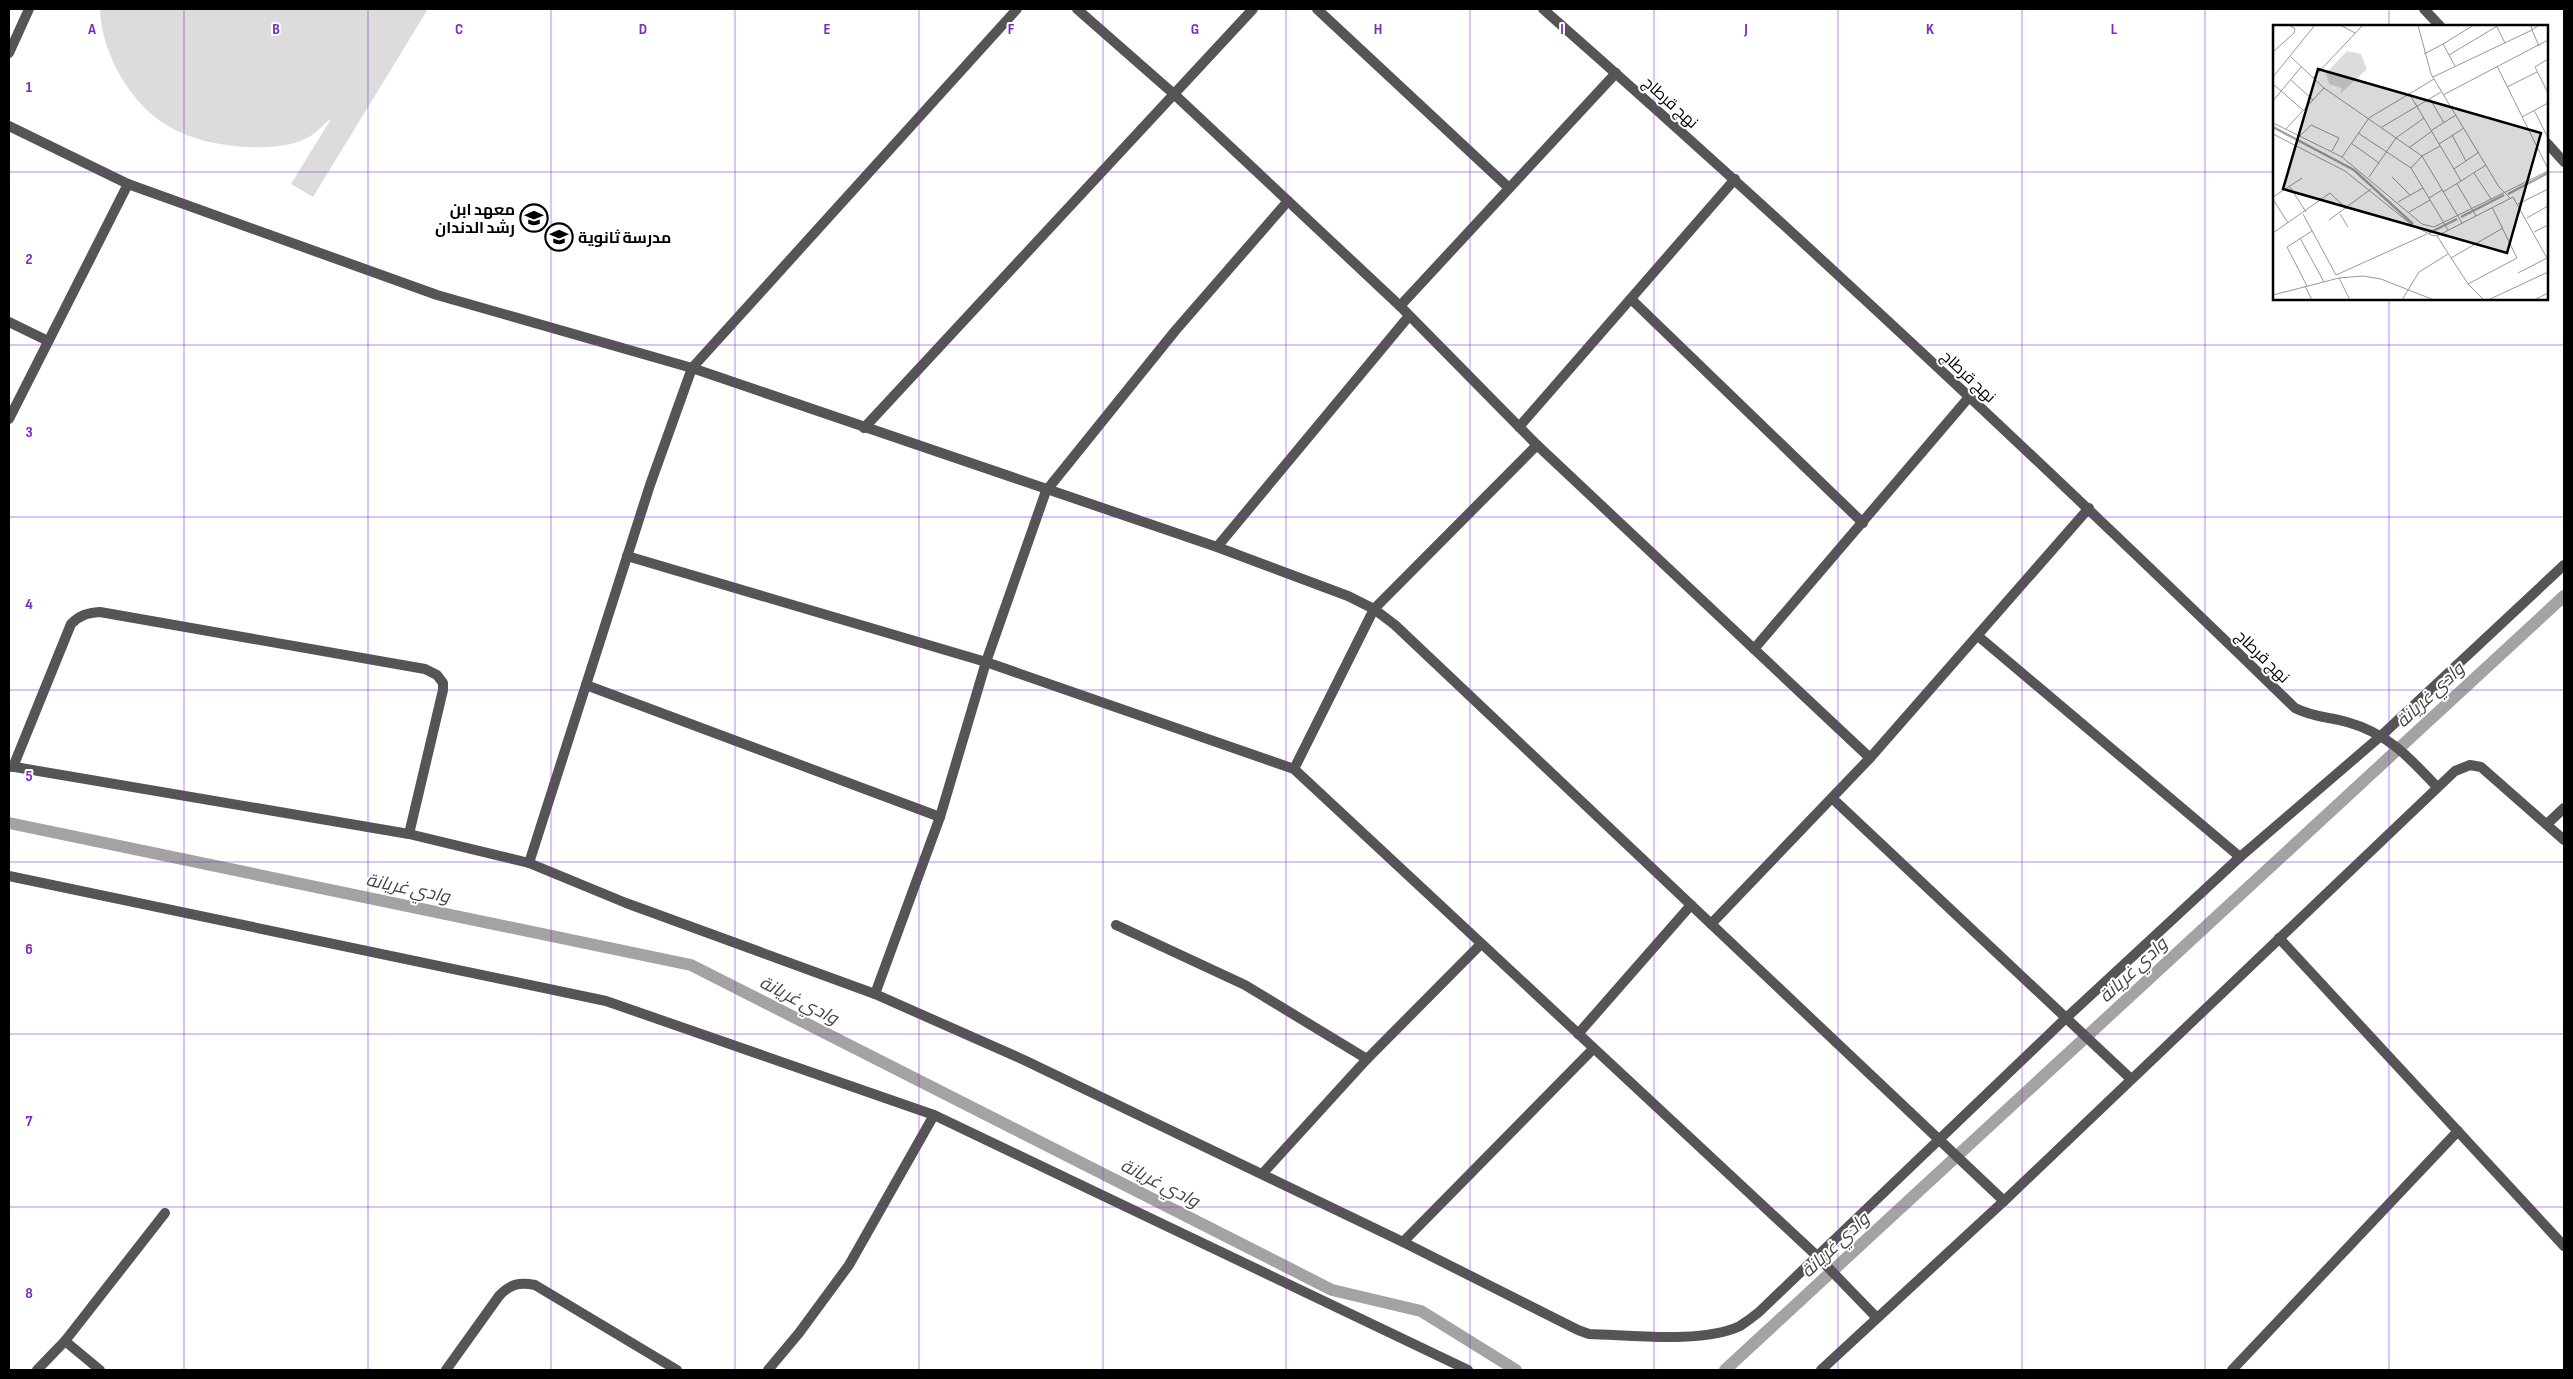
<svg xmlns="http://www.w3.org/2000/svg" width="2573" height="1379" viewBox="0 0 2573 1379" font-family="'Sofia Sans Condensed',Cairo,sans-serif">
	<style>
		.green { fill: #dcdcdc }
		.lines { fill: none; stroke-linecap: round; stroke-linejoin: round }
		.stream { stroke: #a3a3a3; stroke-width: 12 }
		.street { stroke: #555; stroke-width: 10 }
		.grid { fill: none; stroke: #7b2cbf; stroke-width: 1; stroke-opacity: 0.55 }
		.labels { text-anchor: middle; stroke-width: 4; stroke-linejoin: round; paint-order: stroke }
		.street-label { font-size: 16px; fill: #000; stroke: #fff }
		.poi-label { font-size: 16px; font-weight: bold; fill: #000; stroke: #fff; text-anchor: end }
		.water-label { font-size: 18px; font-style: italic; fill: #444; stroke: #fff }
		.inset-river { fill: none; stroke: #a3a3a3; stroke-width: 2.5 }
		.inset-road { fill: none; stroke: #999; stroke-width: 1 }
		.view { fill: #000; fill-opacity: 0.15; stroke: #000; stroke-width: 2.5 }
		.inset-edge { fill: none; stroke: #000; stroke-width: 2.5 }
		.grid-label { font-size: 16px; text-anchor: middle; font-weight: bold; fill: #7b2cbf; stroke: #fff; stroke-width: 4; stroke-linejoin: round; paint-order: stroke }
	</style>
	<rect width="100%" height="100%" fill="#fff"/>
	<path class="green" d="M100,9h328l-115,188 -22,-13 40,-65c-8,5 -15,15 -24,19 -18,9 -40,10 -59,9 -26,-1 -57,-7 -80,-21 -38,-22 -67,-74 -68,-117z"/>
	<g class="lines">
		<g class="stream">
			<path d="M9,823l682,142 641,325 89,21 95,59"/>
			<path d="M1725,1370l839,-774"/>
		</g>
		<g class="street">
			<path d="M1077,9l98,86 225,211 137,139 333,313 -159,166"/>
			<path d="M1317,9l192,179"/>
			<path d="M1543,9c257,226 506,460 752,699 17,9 34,9 52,14 40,11 62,35 90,65"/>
			<path d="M2424,9l16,17"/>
			<path d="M9,53l20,-44"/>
			<path d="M9,126l119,58"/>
			<path d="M2547,143l17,19"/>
			<path d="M1632,300l231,223"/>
			<path d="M1400,306l216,-233"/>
			<path d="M9,322l39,19"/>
			<path d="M9,419l119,-235 309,111 255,73 525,179 131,49 26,13 21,16 609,576"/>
			<path d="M1519,427l216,-248"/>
			<path d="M864,428l389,-419"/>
			<path d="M1217,547l192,-231"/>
			<path d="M627,556l359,106 308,107 523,487 60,62"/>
			<path d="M1978,636l262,221"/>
			<path d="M1754,649l216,-253"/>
			<path d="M586,685l354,132"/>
			<path d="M1870,758l219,-250"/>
			<path d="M9,766l400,68 120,29 121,-378 42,-117 325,-359"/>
			<path d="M13,767l58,-143c9,-9 16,-11 29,-12l325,57 12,6 6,8v7l-34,144"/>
			<path d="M1294,769l80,-160 163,-164"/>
			<path d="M1832,798l299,281"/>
			<path d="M2547,824l17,-16"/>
			<path d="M529,863l97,40 249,91 149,66 379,182 175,88 11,4c42,1 113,10 151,-8 6,-4 13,-9 19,-14l307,-294 174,-161 142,-122 182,-170"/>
			<path d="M9,876l597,125 328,114 534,255"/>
			<path d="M1116,925l129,60 122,74"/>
			<path d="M2279,938l285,308"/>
			<path d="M875,994l65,-177 46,-155 60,-171 129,-160 113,-130"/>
			<path d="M1578,1034l113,-129"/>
			<path d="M1263,1173l104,-114 114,-115"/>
			<path d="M1403,1242l190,-193"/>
			<path d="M65,1341l35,29"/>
			<path d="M37,1370l28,-29 100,-128"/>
			<path d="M446,1370l53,-74c11,-12 20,-14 36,-11l142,85"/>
			<path d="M768,1370l31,-37 50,-68 85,-150"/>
			<path d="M1821,1370l183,-169 451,-430 15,-6 11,2 83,73"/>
			<path d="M2232,1370l226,-239"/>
		</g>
	</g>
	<path class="grid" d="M184,9v1361M368,9v1361M551,9v1361M735,9v1361M919,9v1361M1103,9v1361M1286,9v1361M1470,9v1361M1654,9v1361M1838,9v1361M2022,9v1361M2205,9v1361M2389,9v17M9,172h2265M2547,172h17M2389,299v1071M9,345h2555M9,517h2555M9,690h2555M9,862h2555M9,1034h2555M9,1207h2555"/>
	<defs>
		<g id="school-ring" transform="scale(1.4375)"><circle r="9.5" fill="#fff" stroke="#000" stroke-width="1.5"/><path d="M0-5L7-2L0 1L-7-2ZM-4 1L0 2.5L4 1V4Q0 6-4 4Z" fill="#000"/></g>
	</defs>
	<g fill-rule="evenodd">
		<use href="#school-ring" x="534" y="218"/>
		<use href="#school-ring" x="559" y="237"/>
	</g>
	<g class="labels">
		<g class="street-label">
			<text transform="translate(1671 102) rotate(42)" y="6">نهج قرطاج</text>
			<text transform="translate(1969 376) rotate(43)" y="6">نهج قرطاج</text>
			<text transform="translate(2263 656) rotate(44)" y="6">نهج قرطاج</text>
		</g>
		<g class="poi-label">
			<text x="515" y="215">معهد ابن<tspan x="515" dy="18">رشد الدندان</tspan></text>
			<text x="578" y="243" text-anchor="start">مدرسة ثانوية</text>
		</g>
		<g class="water-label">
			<text transform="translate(2430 695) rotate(-43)" y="6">وادي غريانة</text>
			<text transform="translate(408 888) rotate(12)" y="6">وادي غريانة</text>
			<text transform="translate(2133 970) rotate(-43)" y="6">وادي غريانة</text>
			<text transform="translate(799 1000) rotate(27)" y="6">وادي غريانة</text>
			<text transform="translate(1160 1183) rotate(27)" y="6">وادي غريانة</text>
			<text transform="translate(1835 1245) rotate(-43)" y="6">وادي غريانة</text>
		</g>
	</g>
	<g transform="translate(2273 25)">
		<rect width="275" height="275" fill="#fff"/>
		<path d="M74,26l14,3 6,15 -27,25 2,-6 -13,-4 -3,-11z" fill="#dcdcdc"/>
		<path class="inset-river" d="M0,102l81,43 59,54M235,169l40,-21M188,192l43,-22M156,208l28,-14"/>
		<path class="inset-road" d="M67,0l15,8M145,0l13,49 68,113 11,11M223,0l9,18M266,21l-7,-16 7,-5M0,27l21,-19 1,-4 -6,-4M151,29l19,-10M176,30l50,-30M18,32l33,31M275,34l-13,8 13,26M182,41l-12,-22 31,-19M224,41l51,103M0,52l42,-52M160,52l99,-47 -1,-5M40,53l50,-53M18,55l22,20M0,59l30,26M234,62l30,-15M136,68l52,88 -18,11M170,70l105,-55M157,74l14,24M0,76l28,-34M261,85l14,28M249,92l26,-14M0,98l69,34 27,-39 65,-39M109,102l59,-35M13,104l38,-41 98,68 40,67M159,105l24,-15M85,108l53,35 37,62M0,109l72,37 67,54 19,10 6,1 76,-39 35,63M179,110l14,26M27,111l11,-11 28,13 -7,13M78,118l28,20M166,119l25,-16M137,122l22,-16M69,132l80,67 12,3 114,-56M138,143l11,-12 18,-10M181,144l25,-17M201,148l17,26M96,152l27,-39 28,-20M119,152l18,18M188,156l25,-16M184,159l19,32M17,162l16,25M0,172l29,-19M156,173l13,-8M0,174l15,24M125,177l25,-14M245,179l30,-15M136,187l21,-12M30,189l33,61M67,189l8,13M254,193l21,-12M56,195l42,-31M261,207l14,-7M0,208l57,-40 17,16M164,211l31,48 16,16M27,213l24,44M178,233l52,-30M245,248l29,-15M63,250l91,-41M66,253l11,22M195,259l49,-26 -25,-51M32,261l7,14M34,261l-20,-39 25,-16M0,270l66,-17 24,-2 18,3 53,21M129,275l17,-28 29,-18M215,275l60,-28M261,275l14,-7"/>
		<path class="view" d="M45,44l223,64 -34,120 -224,-64z"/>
		<rect width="275" height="275" class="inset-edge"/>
	</g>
	<g class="grid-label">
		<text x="92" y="34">A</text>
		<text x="276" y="34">B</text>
		<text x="459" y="34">C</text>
		<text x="643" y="34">D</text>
		<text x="827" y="34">E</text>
		<text x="1011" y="34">F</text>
		<text x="1195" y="34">G</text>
		<text x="1378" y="34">H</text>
		<text x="1562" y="34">I</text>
		<text x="1746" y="34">J</text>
		<text x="1930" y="34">K</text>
		<text x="2114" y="34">L</text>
		<text x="29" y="92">1</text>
		<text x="29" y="264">2</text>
		<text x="29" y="437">3</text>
		<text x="29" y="609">4</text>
		<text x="29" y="781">5</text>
		<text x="29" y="954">6</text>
		<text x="29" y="1126">7</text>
		<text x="29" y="1298">8</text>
	</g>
	<rect width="2573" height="1379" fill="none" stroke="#000000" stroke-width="20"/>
</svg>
